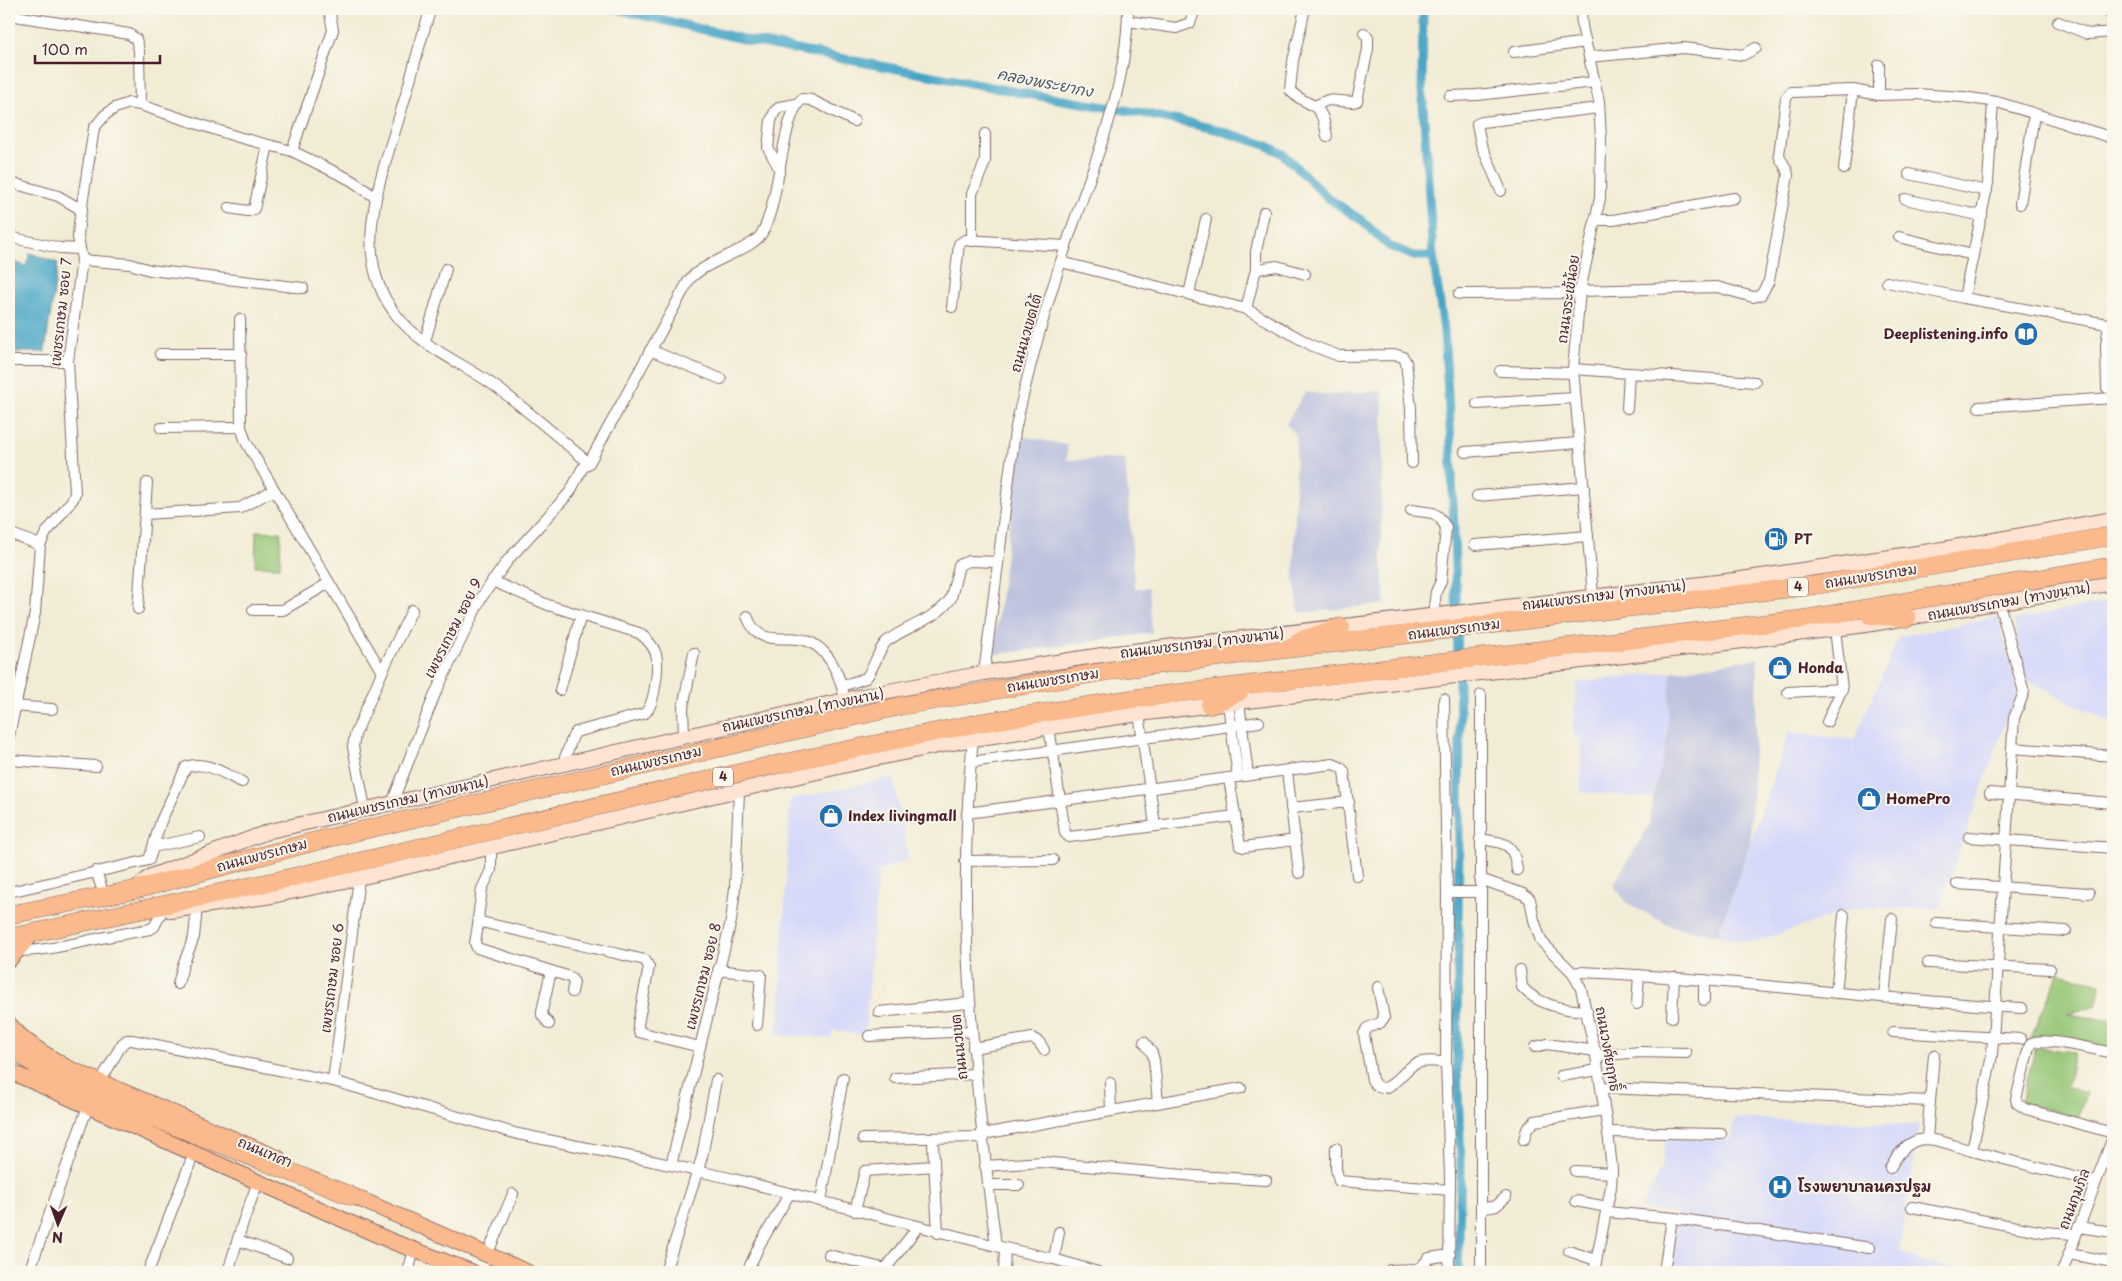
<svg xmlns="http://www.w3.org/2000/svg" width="2122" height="1281" viewBox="0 0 2122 1281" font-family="'Playpen Sans','Playpen Sans Thai',sans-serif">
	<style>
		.built { fill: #d4d8f9 }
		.industrial { fill: #bdc3de }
		.green { fill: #94c574; stroke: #6f7250 }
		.water { fill: #47a5c6; stroke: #486278 }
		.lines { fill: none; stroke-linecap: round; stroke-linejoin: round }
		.canal { stroke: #47a5c6; stroke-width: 9 }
		.street-casing { stroke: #856766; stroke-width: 12 }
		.secondary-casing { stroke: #856766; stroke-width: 16 }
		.primary-casing { stroke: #856766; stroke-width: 17 }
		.highway-casing { stroke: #856766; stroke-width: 19 }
		.street { stroke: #fff; stroke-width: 10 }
		.secondary { stroke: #fde3d1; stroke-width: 14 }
		.primary { stroke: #fbba8d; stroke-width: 15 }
		.highway { stroke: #fbba8d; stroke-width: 18 }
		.labels { text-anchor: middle; stroke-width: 4; stroke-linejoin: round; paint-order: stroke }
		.shield { fill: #fbf7ec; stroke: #7f6065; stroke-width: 1 }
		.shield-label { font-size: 12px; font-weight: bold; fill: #4a1f2b }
		.street-label { font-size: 14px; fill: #4a1f2b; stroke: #fbf7ec }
		.poi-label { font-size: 14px; font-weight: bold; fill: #4a1f2b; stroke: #fbf7ec; text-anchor: start }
		.water-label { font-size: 15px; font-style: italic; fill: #495569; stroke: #fbf7ec }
	</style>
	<rect width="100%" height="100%" fill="#fbf7ec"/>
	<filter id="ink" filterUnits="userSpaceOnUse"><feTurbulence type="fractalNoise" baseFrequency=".02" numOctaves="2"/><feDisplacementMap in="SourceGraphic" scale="10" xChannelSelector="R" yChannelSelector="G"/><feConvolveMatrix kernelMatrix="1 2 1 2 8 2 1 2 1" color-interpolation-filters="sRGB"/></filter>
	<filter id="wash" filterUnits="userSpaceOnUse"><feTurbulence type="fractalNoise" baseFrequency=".0096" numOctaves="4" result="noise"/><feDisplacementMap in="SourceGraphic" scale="20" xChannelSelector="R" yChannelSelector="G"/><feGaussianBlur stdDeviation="1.12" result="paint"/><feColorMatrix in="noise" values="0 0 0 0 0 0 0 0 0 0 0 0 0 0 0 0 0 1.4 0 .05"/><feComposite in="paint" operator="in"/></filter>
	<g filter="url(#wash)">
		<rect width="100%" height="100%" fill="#f2ecd5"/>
		<g class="built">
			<path d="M2113,601v123l-89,-46 -10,-58z"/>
			<path d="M1998,617l20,77 -11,24 -68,190h-83l-102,34 -31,-4 -5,-3 71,-203 65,8 45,-103z"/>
			<path d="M1671,672l-4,67 -14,59 -72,-6v-54l-9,-2 5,-54z"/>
			<path d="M893,777l16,82 -31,12 -13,165 -32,-6 -2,8 -53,-3 12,-235z"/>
			<path d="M1734,1118l186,7 -21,125 20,11 56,11h-307l8,-58 -36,-6 22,-41 4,-30 56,2 8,2z"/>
		</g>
		<g class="industrial">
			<path d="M1383,391l-2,161 4,52 -86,9 -5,-34 2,-144 -10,-11 19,-32 20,3z"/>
			<path d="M1021,436l46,9v15l58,-1 10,129h14l3,45 -159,22z"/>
			<path d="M1758,658l-8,185 -32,92 -47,-9 -44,-23 -14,-18 36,-59 4,-28 14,-59 4,-67z"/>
		</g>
		<g class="green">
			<path d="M256,531l25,1 -1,35 -25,-1z"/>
			<path d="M2059,973l41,11 -3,21 -29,9 45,7v29l-83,-11z"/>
			<path d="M2036,1047l38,5 -7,35 19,6 -8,25 -57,-16z"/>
		</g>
		<path class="water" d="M30,253l28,10 -13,89h-36v-92l17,6z"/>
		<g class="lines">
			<g class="canal">
				<path d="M617,9l134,32 282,54 109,18 73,16 51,16 17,9 45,44 33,22 28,26 25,10h19"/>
				<path d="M1423,9l-1,81 11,166 11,74 7,112 9,275 -3,345 4,103 -3,107"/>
			</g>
		</g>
	</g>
	<g filter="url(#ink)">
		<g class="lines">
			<g class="street-casing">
				<g id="street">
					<path d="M431,9c-12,33 -19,68 -30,102 -19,66 -54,143 -4,205 24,30 61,45 92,66 35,24 67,54 100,81"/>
					<path d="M1305,9l-12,52 -3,29c7,10 19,11 27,19 7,6 8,18 10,27"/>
					<path d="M1581,9l1,17 17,75 2,39 -1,58 -20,93 -7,78 20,226"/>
					<path d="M2109,13l4,1"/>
					<path d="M9,15l120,19 7,5 3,11 1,55"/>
					<path d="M1128,21l48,7 14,-5 5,-14"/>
					<path d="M2058,22l30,12 25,-2"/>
					<path d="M1514,52l72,-10"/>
					<path d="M1589,57l95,-9 59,7 13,-7"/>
					<path d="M1879,65v30"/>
					<path d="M1450,96l27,-1 118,-13"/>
					<path d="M1993,102l-5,81 -24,115 149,27"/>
					<path d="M1314,106l14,-6 25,2 4,-1 11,-52v-12l-4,-4"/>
					<path d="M292,151l41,-121 -4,-21"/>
					<path d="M1844,169l9,-79"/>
					<path d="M780,170l-12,-22 3,-27 4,-10 5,-4 16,-3"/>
					<path d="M1909,174l78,17"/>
					<path d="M9,182l49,14 24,14"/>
					<path d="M1501,191l-20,-47 -4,-20 5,-2 117,-14"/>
					<path d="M1905,199l77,17"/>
					<path d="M2020,204l14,-89"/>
					<path d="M229,208l19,3 6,-2 14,-64"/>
					<path d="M1595,220h18l121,-22"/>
					<path d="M9,237l51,11 20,1"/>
					<path d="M1899,237l74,18"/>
					<path d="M972,241v-47l13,-32v-28"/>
					<path d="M82,260l48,4 20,6 153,18"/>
					<path d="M1061,262l185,47 67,37 26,10 58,-1 6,2 3,5 5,47 1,54"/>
					<path d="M1256,270v-18l8,-40"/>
					<path d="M1887,282l77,16"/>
					<path d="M1580,291l137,-4 36,10 8,-2 8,-14 19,-106c-1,-9 -7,-12 -9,-20l7,-57 5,-6 62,-2 26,5 37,-1 47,3 34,5 116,36"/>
					<path d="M1189,294l17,-75"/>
					<path d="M1459,294l120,-1"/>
					<path d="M952,307l7,-63 6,-4 101,6"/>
					<path d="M1246,309l9,-36 3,-4 19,-3 28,8"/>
					<path d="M240,319l1,108 5,15 136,230"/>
					<path d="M425,341l21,-72"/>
					<path d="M650,350l71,29"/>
					<path d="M160,354h81"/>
					<path d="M9,361h59"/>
					<path d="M1573,369l182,13"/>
					<path d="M1500,371l73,2"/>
					<path d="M2107,388l-1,-43 3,-21"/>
					<path d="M1477,404l97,-6"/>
					<path d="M1979,407l134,-9"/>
					<path d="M1627,408l2,-35"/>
					<path d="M161,428l80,-1"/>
					<path d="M1465,452l113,-9"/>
					<path d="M1477,496l107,-9"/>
					<path d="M1411,510l22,3 6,4 7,10 -5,54 -5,11 -3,23"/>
					<path d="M145,514l95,-6 34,-18"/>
					<path d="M9,533l31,12"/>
					<path d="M1475,545l113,-9"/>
					<path d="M492,581l56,24 91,28c7,5 14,12 17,21 3,11 -1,49 -10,58 -1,2 -4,2 -7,3l-63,17 -3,4 -10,27"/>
					<path d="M1999,603l25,89 -10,26 -22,337 -20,96 123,31"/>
					<path d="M138,609l9,-126"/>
					<path d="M253,610h30l46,-27"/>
					<path d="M747,616c13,36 40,15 63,26 19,9 28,30 33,49"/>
					<path d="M984,673l31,-242c15,-70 35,-139 58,-206 25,-71 54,-140 55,-216"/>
					<path d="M842,686l24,-8c9,-11 11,-26 20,-36 19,-16 51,-22 65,-44l8,-33 10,-4 29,1"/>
					<path d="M560,690l21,-75"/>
					<path d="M1788,692l54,-3"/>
					<path d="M1444,699l3,193 -1,171 4,114 -1,95"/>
					<path d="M1239,702l9,73"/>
					<path d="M1228,703l10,74"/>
					<path d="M14,706l38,3"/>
					<path d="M1139,714l16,111"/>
					<path d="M1827,722l15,-33 -7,-60"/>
					<path d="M1049,727l16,106 4,4 166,-21"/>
					<path d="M9,736l26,-123 5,-68 6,-12 27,-34 2,-6 -7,-132 14,-101 -4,-23 1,-13 15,-96 11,-13 10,-7 14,-5 11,2 98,32 54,14 59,29 24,17"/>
					<path d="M684,736l-1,-29 11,-54"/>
					<path d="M973,739c-18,172 1,337 23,507l58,13 44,13"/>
					<path d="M2012,748l101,8"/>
					<path d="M9,760l87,6"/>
					<path d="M971,762l288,-40"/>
					<path d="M1287,771l12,102"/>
					<path d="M1229,778l11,68 4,1 51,-7"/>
					<path d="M1990,793l123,10"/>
					<path d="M392,803l43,-109 46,-96 27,-38 62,-68 12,-23 7,-6 100,-183c17,-20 64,-30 73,-47 18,-30 19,-117 40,-134l9,1 43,21"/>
					<path d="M365,808l-12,-61 2,-12 27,-63 30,-62"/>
					<path d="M1291,808l58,-6"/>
					<path d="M967,813l366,-49 7,3 4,4 13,105"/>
					<path d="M1969,837l144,11"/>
					<path d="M1480,839c25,4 34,3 37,31"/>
					<path d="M153,847l8,-26 25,-54c20,-7 38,7 56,15"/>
					<path d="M491,848v22l-9,19 -4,29 3,4 164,38 4,7 -11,57 1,8 61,15"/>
					<path d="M965,861l88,-1"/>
					<path d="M96,871l8,24"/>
					<path d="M1480,879l43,15 7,5 4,21 7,21 32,32 8,16 15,67 12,76 4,37 -1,18 -17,85"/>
					<path d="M1957,884l132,9"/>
					<path d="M9,892l140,-32 4,-13 47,-10"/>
					<path d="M1447,892h33"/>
					<path d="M479,919l-4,24 2,5 74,23 -9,40v4l7,9"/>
					<path d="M1936,923l130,8"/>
					<path d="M17,951c30,0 55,-7 84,-13 16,-3 33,-6 49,-9l4,-2 7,-14"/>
					<path d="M1928,963l122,6"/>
					<path d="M718,970l43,5 -4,50"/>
					<path d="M1520,970l2,17c16,18 42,23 65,24"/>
					<path d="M551,971l19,6 4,5 -2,10"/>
					<path d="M1573,973l7,-1c148,6 295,28 442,36"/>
					<path d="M178,984l5,-19 11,-28 3,-30"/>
					<path d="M1378,987l6,31 -4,5 -13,5 -3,6 8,46c14,23 31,-11 43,-16 10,-4 21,-3 31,-1"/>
					<path d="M1836,993l8,-78"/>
					<path d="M1884,997l8,-78"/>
					<path d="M1704,1000v-20"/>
					<path d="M1637,1004l2,-29"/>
					<path d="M879,1012l89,-9"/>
					<path d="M1672,1017l2,-40"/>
					<path d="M1893,1032l128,7"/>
					<path d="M869,1036l102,-5"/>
					<path d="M1144,1042l8,11 2,7 4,43"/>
					<path d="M1535,1047l12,-3 49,7"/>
					<path d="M973,1048l59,-10 7,4 5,8"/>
					<path d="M2113,1053c-18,-3 -62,-15 -79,-11 -4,1 -5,5 -6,9l-12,48 1,4 9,6 87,24"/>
					<path d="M1596,1056l44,-4 46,1"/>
					<path d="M1561,1076l37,-6"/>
					<path d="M895,1078l81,-4"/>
					<path d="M333,1081l26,-203"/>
					<path d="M100,1082l22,-38 5,-4h5l201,41 185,53 134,27 82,18 262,67"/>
					<path d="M1110,1083l1,28"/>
					<path d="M1601,1088l329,13 4,-46"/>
					<path d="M1608,1132l113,2"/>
					<path d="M983,1134l258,-46"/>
					<path d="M1927,1138l3,-37"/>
					<path d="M863,1139l120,-2"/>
					<path d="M1524,1140l3,-11 8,-8 69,-11"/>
					<path d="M933,1144l5,89"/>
					<path d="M1336,1148v21l3,12 111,9"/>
					<path d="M671,1165l60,-244 4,-33 4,-97"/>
					<path d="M985,1166l57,-4 153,14 71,4"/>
					<path d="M1890,1168c23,-43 43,-28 82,-17"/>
					<path d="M1575,1171l37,2"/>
					<path d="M988,1185h31"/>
					<path d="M821,1201l22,-123"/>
					<path d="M1576,1201l31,6"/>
					<path d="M1912,1207l132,25 31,2"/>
					<path d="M1481,1209l15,-3 10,-9"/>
					<path d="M855,1211l10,-40 69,-5"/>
					<path d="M1606,1212l69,6 195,30"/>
					<path d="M2078,1227l35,5"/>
					<path d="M238,1240l49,18"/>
					<path d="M1569,1251l27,9"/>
					<path d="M2069,1254l44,8"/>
					<path d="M487,1255l26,-61"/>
					<path d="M829,1255l57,14"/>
					<path d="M1054,1259l5,-27"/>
					<path d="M1390,1270l26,-1 5,-2 8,-9 21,-3"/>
					<path d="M29,1272l59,-166"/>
					<path d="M148,1272l46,-119"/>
					<path d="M228,1272l15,-50 15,-40"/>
					<path d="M408,1272l6,-22"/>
					<path d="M665,1272l37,-115 14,-77"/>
					<path d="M747,1272l13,-28 30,-51"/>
					<path d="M883,1272l34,-44"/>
					<path d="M1004,1272l1,-24"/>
					<path d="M1481,1272v-577"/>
					<path d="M1664,1272l8,-54"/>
					<path d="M2062,1272l51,-135"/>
				</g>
			</g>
			<g class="secondary-casing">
				<g id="secondary">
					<path d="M137,887l14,-11 119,-45 592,-135 122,-23 131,-20 619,-73 203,-30 176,-31"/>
					<path d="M171,911l101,-15 87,-18 514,-119 100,-20 166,-25 510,-61 217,-28 247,-42"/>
				</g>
			</g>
			<g class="primary-casing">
				<g id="primary">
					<path d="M9,960l24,-27"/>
					<path d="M9,1024c16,19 37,31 59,44l210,90"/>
					<path d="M9,1071l382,170 81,31"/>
					<path d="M341,1191l186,81"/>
				</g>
			</g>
			<g class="highway-casing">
				<g id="highway">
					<path d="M1870,615l37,3"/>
					<path d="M1299,641l42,-14"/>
					<path d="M1210,705l29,-13"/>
					<path d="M9,915l125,-25 182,-49 584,-135 221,-37 695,-84 297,-49"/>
					<path d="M9,938l276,-59 480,-112 214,-44 159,-25 666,-79 309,-53"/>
					<path d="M9,1044c19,18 41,30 65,42l277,110"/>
				</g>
			</g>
			<use href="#street" class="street"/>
			<use href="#secondary" class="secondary"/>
			<use href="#primary" class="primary"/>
			<use href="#highway" class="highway"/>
		</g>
	</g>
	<defs>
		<g id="library-disc" transform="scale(1.25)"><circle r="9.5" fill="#1f6fb2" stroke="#fbf7ec"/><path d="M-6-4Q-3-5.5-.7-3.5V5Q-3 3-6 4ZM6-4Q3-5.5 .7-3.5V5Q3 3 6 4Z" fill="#fff"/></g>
		<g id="fuel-disc" transform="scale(1.25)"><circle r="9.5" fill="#1f6fb2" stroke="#fbf7ec"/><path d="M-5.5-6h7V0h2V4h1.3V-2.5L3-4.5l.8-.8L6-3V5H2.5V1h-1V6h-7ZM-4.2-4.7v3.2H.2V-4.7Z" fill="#fff"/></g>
		<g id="shop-disc" transform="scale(1.25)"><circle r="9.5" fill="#1f6fb2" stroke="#fbf7ec"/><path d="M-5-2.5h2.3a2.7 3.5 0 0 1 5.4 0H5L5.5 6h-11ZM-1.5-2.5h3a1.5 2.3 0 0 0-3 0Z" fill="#fff"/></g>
		<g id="hospital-disc" transform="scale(1.25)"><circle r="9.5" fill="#1f6fb2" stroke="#fbf7ec"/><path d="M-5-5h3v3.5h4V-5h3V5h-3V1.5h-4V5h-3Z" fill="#fff"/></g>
	</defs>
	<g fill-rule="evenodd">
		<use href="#library-disc" x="2026" y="334"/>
		<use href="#fuel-disc" x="1776" y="539"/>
		<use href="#shop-disc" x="1780" y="668"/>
		<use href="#shop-disc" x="1869" y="799"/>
		<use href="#shop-disc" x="831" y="816"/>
		<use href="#hospital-disc" x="1780" y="1187"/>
	</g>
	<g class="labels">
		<g class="shield">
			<rect x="1788" y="577.5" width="20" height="19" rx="4"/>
			<rect x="713" y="767.5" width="20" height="19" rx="4"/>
		</g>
		<g class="shield-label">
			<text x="1798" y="591">4</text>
			<text x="723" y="781">4</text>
		</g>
		<g class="street-label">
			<text transform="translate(1568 299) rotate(-82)" y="5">ถนนจระเข้น้อย</text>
			<text transform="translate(61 312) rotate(-84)" y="5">เพชรเกษม ซอย 7</text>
			<text transform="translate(1026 333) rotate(-74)" y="5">ถนนนวเขตใต้</text>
			<text transform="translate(1871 576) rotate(-9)" y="5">ถนนเพชรเกษม</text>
			<text transform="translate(1604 595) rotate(-7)" y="5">ถนนเพชรเกษม (ทางขนาน)</text>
			<text transform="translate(2009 601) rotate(-10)" y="5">ถนนเพชรเกษม (ทางขนาน)</text>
			<text transform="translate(453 628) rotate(-63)" y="5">เพชรเกษม ซอย 9</text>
			<text transform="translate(1454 629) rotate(-7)" y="5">ถนนเพชรเกษม</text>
			<text transform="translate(1202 643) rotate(-7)" y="5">ถนนเพชรเกษม (ทางขนาน)</text>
			<text transform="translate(1053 680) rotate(-9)" y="5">ถนนเพชรเกษม</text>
			<text transform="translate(803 710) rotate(-12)" y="5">ถนนเพชรเกษม (ทางขนาน)</text>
			<text transform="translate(656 761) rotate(-13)" y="5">ถนนเพชรเกษม</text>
			<text transform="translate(408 799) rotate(-13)" y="5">ถนนเพชรเกษม (ทางขนาน)</text>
			<text transform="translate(262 855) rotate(-15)" y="5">ถนนเพชรเกษม</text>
			<text transform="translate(703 976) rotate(-76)" y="5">เพชรเกษม ซอย 8</text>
			<text transform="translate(332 978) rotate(-83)" y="5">เพชรเกษม ซอย 6</text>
			<text transform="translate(959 1047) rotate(-96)" y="5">ถนนนวเขต</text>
			<text transform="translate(1608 1049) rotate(80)" y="5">ถนนวงศ์ยฤทธิ์</text>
			<text transform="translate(265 1152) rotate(23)" y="5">ถนนเทศา</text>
			<text transform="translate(2074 1199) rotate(-69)" y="5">ถนนกุมภิล</text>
		</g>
		<g class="poi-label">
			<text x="2008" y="339" text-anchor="end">Deeplistening.info</text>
			<text x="1794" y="544">PT</text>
			<text x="1798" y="673">Honda</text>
			<text x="1886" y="804">HomePro</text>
			<text x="848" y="821">Index livingmall</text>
			<text x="1798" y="1192">โรงพยาบาลนครปฐม</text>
		</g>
		<g class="water-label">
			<text transform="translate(1045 83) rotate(11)" y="5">คลองพระยากง</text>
		</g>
	</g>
	<rect width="2122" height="1281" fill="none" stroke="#fbf7ec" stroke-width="30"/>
	<g transform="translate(58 1224) rotate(182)" stroke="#fbf7ec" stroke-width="4" paint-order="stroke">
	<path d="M0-4L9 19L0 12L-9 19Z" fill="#4a1f2b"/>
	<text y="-8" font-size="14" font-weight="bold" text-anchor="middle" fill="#4a1f2b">N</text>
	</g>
	<path d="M35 55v8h125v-8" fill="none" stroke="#4a1f2b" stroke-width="2.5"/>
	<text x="42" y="55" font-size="15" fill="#4a1f2b" stroke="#fbf7ec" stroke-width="4" paint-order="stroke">100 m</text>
</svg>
